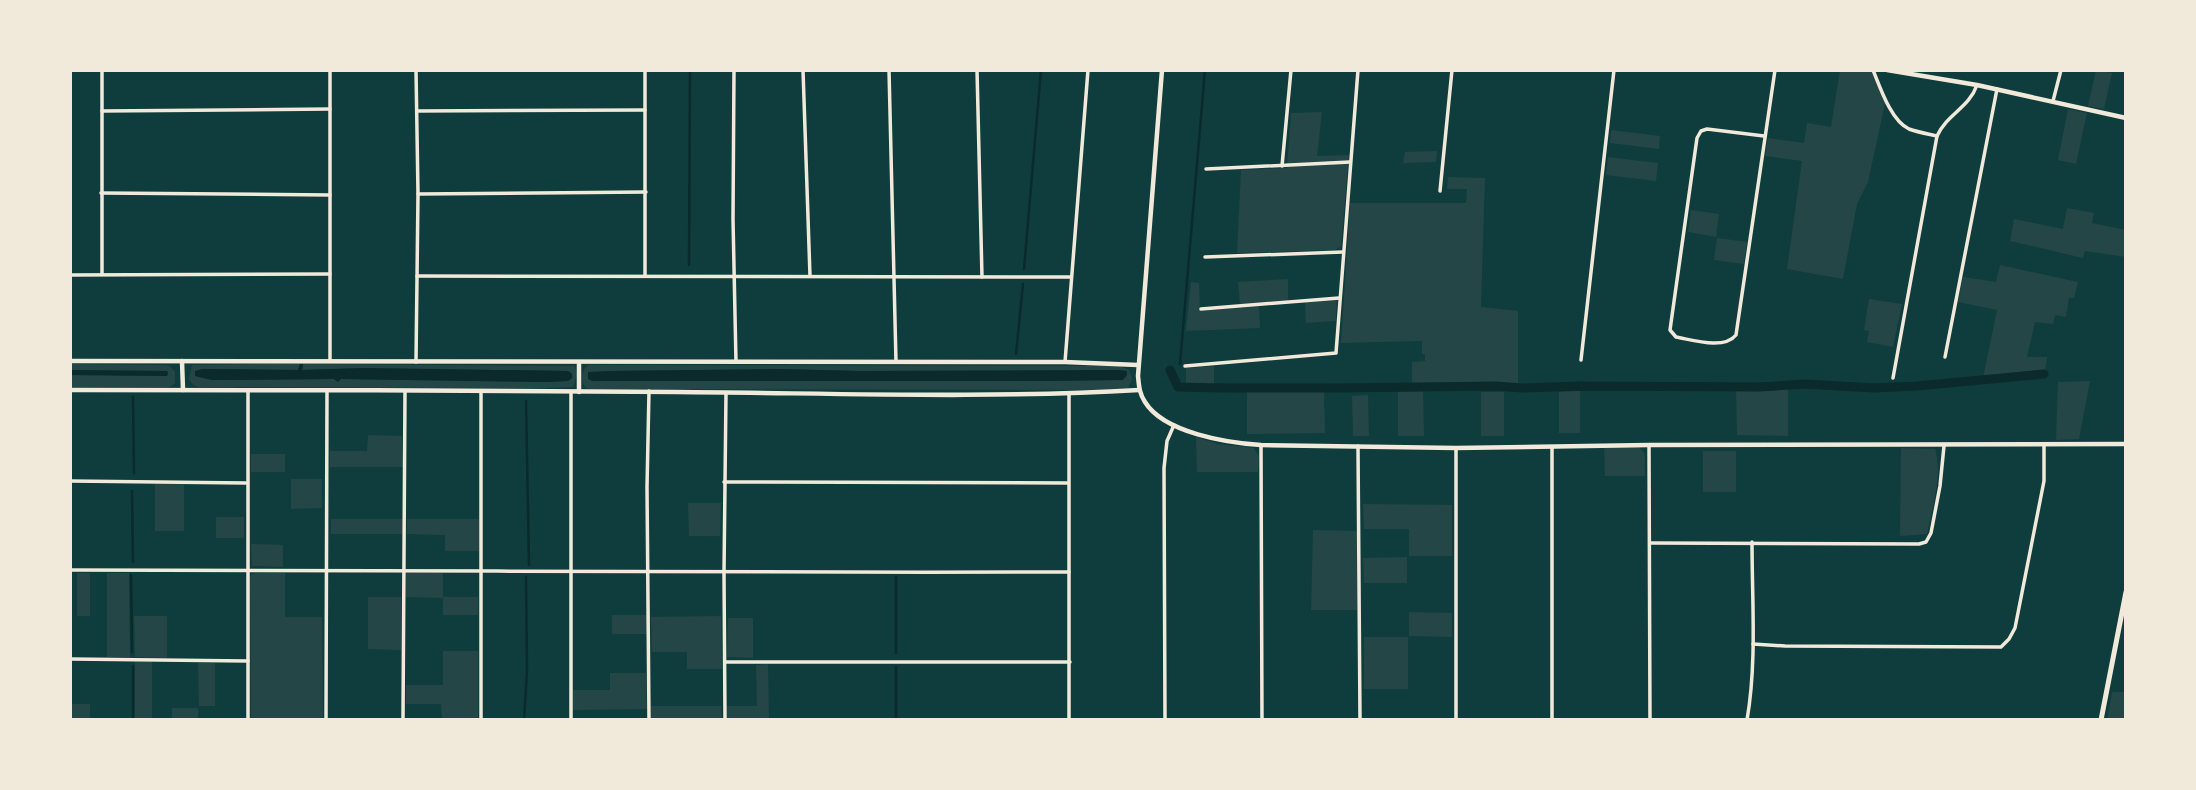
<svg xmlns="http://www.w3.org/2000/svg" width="2196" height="790" viewBox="0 0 2196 790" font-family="Cabin,sans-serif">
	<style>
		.green { fill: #244646; fill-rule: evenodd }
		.water { fill: #0a2a2b }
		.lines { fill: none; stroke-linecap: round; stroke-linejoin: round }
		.stream { stroke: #0a2a2b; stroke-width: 2.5 }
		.canal { stroke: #0a2a2b; stroke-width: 9 }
		.minor { stroke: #f1e9da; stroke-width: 3.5 }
		.tertiary { stroke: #f1e9da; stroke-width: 4.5 }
		.primary { stroke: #f1e9da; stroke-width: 5 }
	</style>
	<rect width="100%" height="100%" fill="#0f3d3e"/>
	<g class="green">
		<path d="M1840,70h27l6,2 13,27 -18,83 -11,22 -14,75 -56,-10 15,-108 -37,-5 3,-18 36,5 3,-20 24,4z"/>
		<path d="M2096,70l16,3 -8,36 -16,-3z"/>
		<path d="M2068,109l19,4 -11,51 -18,-4z"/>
		<path d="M1322,112l-5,44 32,-1 -8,91 -6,4 -98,3 4,-83 46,-2 4,-55z"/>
		<path d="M1611,130l49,6 -1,13 -49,-6z"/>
		<path d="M1437,151l-1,11 -33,1 2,-11z"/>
		<path d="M1608,157l50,6 -2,18 -50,-6z"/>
		<path d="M1448,177l37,1 -4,129 37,4v72l-106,1v-22l13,-1v-7h-3v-13l-81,2 9,-140h116l1,-14h-20z"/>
		<path d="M2067,208l27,5 -2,10 34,7v27l-41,-6 -2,7 -73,-17 4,-22 49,10z"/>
		<path d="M1691,210l28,4 -3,23 -28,-5z"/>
		<path d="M1717,238l30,4 -3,22 -30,-4z"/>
		<path d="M2000,265l78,17 -4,16h-5l-3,19 -11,-2 -2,9 -18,-2 -8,35h20l-2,15 -62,6 14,-68 -39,-8 5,-25 33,5z"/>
		<path d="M1288,279v22l-48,4 -2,-23z"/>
		<path d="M1191,282l8,1 1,28 59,-5 1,22 -74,3z"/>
		<path d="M1869,299l33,5 -9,43 -26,-5 2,-11 -5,-1z"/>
		<path d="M1337,300l-1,21 -30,2 -1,-21z"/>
		<path d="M70,364l95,1 5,1 5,6v11l-5,4h-100v-12l97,1 1,-3 -1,-2 -97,-1z"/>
		<path d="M251,364h49l-2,6 -96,-1 -7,7 17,4 122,-1 4,2 3,-2 204,3 23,-1 4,-4v-3l-4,-3 -204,-3 -62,2 1,-6 272,2 2,9 -4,12 -27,1 -347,-1 -6,-2 -4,-6 3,-14z"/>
		<path d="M588,365l531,1 10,4 3,9 -4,9 -19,2 -519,-1 -4,-1c-6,-6 -5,-18 2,-23zM780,369l79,2 262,-1 2,10 -530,1 -5,-2 22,-8z"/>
		<path d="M1214,366v19l-28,-1v-16z"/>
		<path d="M2090,381l-11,58 -23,1 2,-58z"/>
		<path d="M1788,389v47l-51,-1 -1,-45z"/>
		<path d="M1247,390l77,2 1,41 -78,1z"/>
		<path d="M1423,391l1,45h-26v-44z"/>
		<path d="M1580,391v42h-21v-41z"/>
		<rect x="1481" y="392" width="23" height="44"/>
		<path d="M1368,395l1,41h-16l-1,-40z"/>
		<path d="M368,435l34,1 1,31h-73v-16h37z"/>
		<path d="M1196,437l22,7 36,4 5,8 -1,16h-61z"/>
		<path d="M1604,447h35l6,7v22h-40z"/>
		<path d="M1901,448l34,1c8,26 -3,59 -8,85l-27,2z"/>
		<rect x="1703" y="451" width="33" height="41"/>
		<rect x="251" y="454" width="34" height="18"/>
		<path d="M291,479h31v29l-31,1z"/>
		<rect x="155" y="484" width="29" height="47"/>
		<path d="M688,503h33l-1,33h-31z"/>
		<path d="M1363,504l89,1v51h-43v-27h-45z"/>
		<rect x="216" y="517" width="28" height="21"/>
		<rect x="331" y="519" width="72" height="15"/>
		<path d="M407,519h72v32h-34v-16l-38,-1z"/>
		<path d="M1313,530l44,1v79h-46z"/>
		<path d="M251,544l32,1v22l-31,-1z"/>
		<path d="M1407,557v26h-43l-1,-25z"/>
		<rect x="77" y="573" width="13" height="43"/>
		<path d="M107,573h22l1,84h-23z"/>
		<path d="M257,573h28v44h37l1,103h-72l-1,-142 2,-4z"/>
		<path d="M406,573h37v24h35v18h-35v-17l-37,-1z"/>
		<path d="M368,597h33v53l-33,-1z"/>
		<path d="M1409,612l43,1v24l-43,-1z"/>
		<rect x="612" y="615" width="35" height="19"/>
		<path d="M134,616h33v42l-32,-1z"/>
		<path d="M721,616l1,53h-35v-17h-35l-1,-35z"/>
		<path d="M728,618h25v40l-26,-1z"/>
		<rect x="1364" y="637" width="44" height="52"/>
		<path d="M443,651h35v69h-36l-1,-16h-35v-19h37z"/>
		<rect x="135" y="661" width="17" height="59"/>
		<path d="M198,663h17v43h-16z"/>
		<path d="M768,664l1,56h-42v-14h30l-1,-41z"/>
		<path d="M610,673h36l1,36 -74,1v-20h37z"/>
		<path d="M2112,692h14v28h-19z"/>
		<rect x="70" y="704" width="20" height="16"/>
		<path d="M651,706h70l1,14h-71z"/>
		<rect x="172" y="708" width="26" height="12"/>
	</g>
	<g class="water">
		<path d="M300,364h3l-1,6 62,-2 204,3 4,3v4l-4,3 -23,1 -204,-3 -3,3 -4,-3 -122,1 -17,-4v-5l7,-2 96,1z"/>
		<path d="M780,369l79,2 262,-1 6,1v4l-4,5 -71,1h-459l-5,-2v-7l22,-1z"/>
		<path d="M70,370l97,1 1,2 -1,3 -97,-1z"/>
	</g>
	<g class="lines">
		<g class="stream">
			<path d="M689,265l1,-195"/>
			<path d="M1024,269l17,-199"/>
			<path d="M1016,354l7,-70"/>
			<path d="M1180,364l25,-294"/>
			<path d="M133,397l1,76"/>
			<path d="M526,401l3,164"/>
			<path d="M132,491l1,71"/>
			<path d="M131,575l1,77"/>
			<path d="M896,653v-76"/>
			<path d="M133,666v54"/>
			<path d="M524,720l3,-49 -1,-94"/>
			<path d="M896,720v-53"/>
		</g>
		<path class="canal" d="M1170,370l8,17c105,3 211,0 317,-1l28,2 56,-2 181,1 45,-3 69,4 43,-2 127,-12"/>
		<g class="minor">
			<path d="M102,70v204"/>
			<path d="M734,70l-1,149 3,143"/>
			<path d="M803,70l7,206"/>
			<path d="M889,70l7,292"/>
			<path d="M977,70l5,207"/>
			<path d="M1873,70c7,17 18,51 36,59 8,3 19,5 28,7"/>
			<path d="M2053,101l8,-31"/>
			<path d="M102,111l228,-2"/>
			<path d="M417,111l228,-1"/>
			<path d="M1764,136l-57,-7 -6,2 -4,7 -27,192 6,7c17,3 48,13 60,-2l39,-265"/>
			<path d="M1282,166l9,-96"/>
			<path d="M1206,169l144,-7"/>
			<path d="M1440,191l12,-121"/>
			<path d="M101,193l229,2"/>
			<path d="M418,194l228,-2"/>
			<path d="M1205,257l138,-5"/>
			<path d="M70,275l260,-1"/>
			<path d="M417,276l654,1"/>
			<path d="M645,276v-206"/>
			<path d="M1201,309l138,-11"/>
			<path d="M1945,357l52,-268"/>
			<path d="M1581,360l33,-290"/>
			<path d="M330,361v-291"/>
			<path d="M416,362l2,-168 -2,-124"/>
			<path d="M1065,362l23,-292"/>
			<path d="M1185,366l151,-13 22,-283"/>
			<path d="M1893,378l44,-242c10,-22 32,-28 40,-51"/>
			<path d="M481,391v329"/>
			<path d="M1649,445l1,275"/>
			<path d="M1261,446l1,274"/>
			<path d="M1358,446l2,274"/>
			<path d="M1552,447v273"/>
			<path d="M70,481l176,2"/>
			<path d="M724,482l344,1"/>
			<path d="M1651,543l268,1 7,-2 5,-9 9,-47 4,-40"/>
			<path d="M70,570c333,0 666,3 999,2"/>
			<path d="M1753,644l32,2 216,1 8,-8 6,-11 29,-147v-35"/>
			<path d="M70,659l178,2"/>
			<path d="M725,662h345"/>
			<path d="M248,720v-330"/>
			<path d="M326,720l1,-329"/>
			<path d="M403,720l2,-329"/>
			<path d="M571,720v-328"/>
			<path d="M649,720l-2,-233 2,-96"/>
			<path d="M725,720l-1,-147 2,-180"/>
			<path d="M1069,720v-327"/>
			<path d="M1165,720l-1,-252 3,-27 7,-16"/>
			<path d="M1456,720v-272"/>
			<path d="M1747,720c10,-58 5,-119 5,-178"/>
		</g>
		<g class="tertiary">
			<path d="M1162,70l-24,306c1,9 1,17 7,26 19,31 83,41 116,43l195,3 193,-3 477,-1"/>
			<path d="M1887,70l90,15 149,33"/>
			<path d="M70,361l995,1 73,3"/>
			<path d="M182,361l1,29"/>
			<path d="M579,362v30"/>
			<path d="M70,390c202,0 405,0 607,2 154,1 308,7 462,-2"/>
		</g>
		<path class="primary" d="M2101,720l25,-128"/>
	</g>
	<rect width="2196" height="790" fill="none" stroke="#f1e9da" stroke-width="144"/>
</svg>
